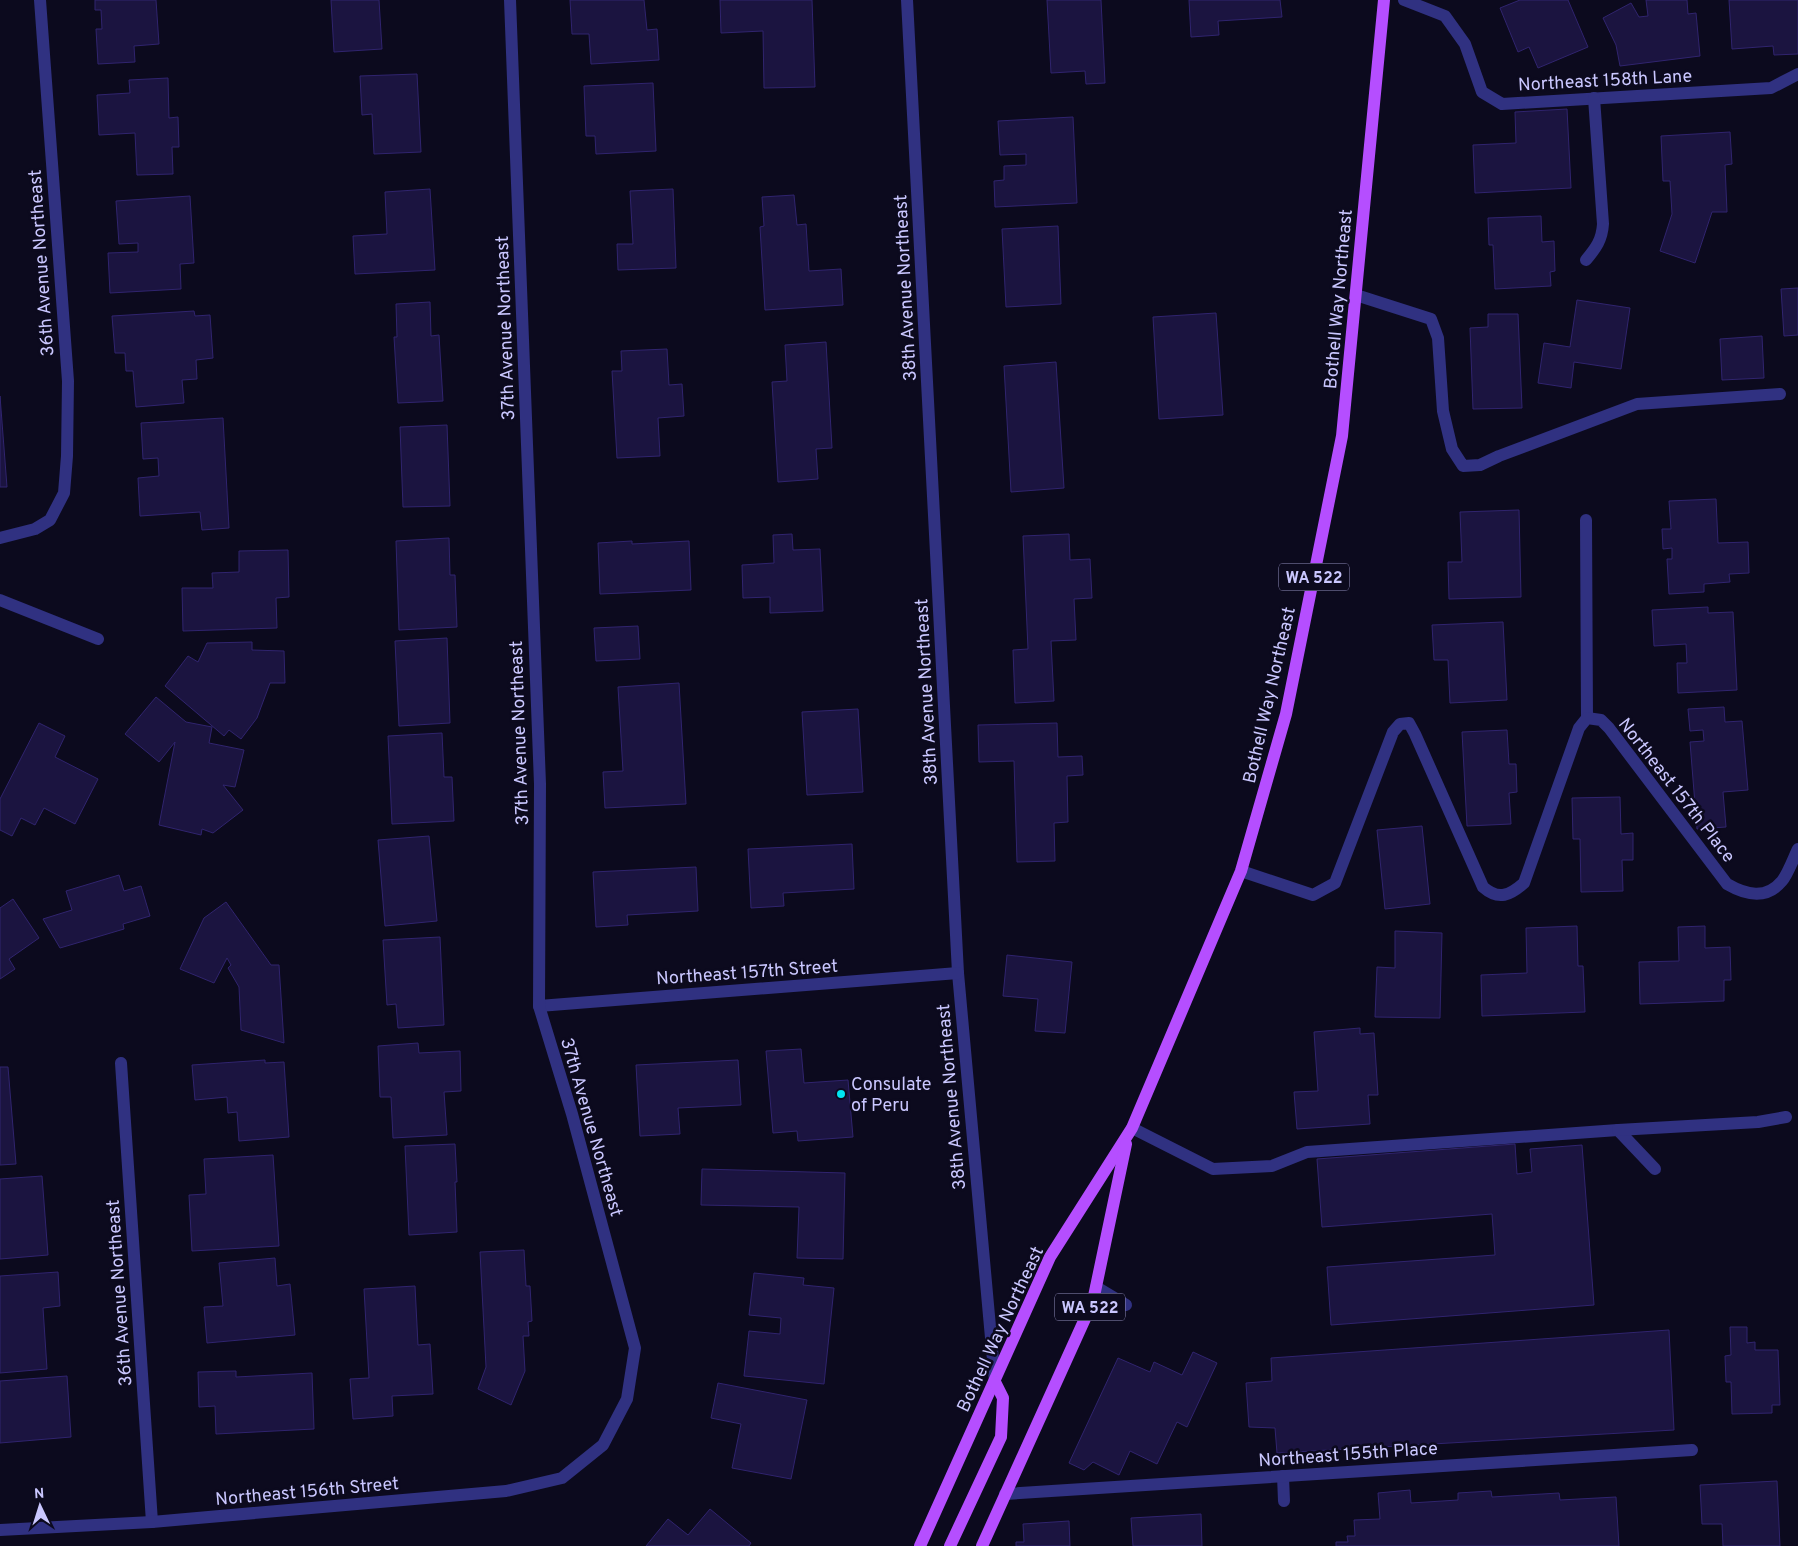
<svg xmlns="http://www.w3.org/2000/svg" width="1798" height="1546" viewBox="0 0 1798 1546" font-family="Overpass,sans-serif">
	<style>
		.building { fill: #1b1440; stroke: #30246e }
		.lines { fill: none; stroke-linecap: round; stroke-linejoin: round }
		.minor { stroke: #303181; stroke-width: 12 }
		.major { stroke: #b54eff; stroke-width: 12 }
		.poi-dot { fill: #00e4f2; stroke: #0c0a1e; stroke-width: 2 }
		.labels { text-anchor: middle; stroke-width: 5; stroke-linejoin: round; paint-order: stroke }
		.shield { fill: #0c0a1e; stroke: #918ebc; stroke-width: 1 }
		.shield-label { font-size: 16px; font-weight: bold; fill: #cac7ff }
		.street-label { font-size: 18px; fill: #cac7ff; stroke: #0c0a1e }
		.poi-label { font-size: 18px; fill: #cac7ff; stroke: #0c0a1e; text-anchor: start }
	</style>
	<rect width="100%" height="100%" fill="#0c0a1e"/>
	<g class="building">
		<path d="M95,0h61l3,44 -25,2 1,16 -37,2 -2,-35h6l-1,-19h-6z"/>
		<path d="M331,0h48l3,49 -48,3z"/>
		<path d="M570,0h74l3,30 10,-1 2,31 -68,4 -2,-30h-17z"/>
		<path d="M720,0h92l3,87 -51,1 -1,-57 -42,2z"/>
		<path d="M1047,0h54l4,83 -19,1 -1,-13 -34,2z"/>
		<path d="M1189,0h91l2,17 -64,4 1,14 -28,2z"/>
		<path d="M1520,0h48l20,47 -50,21 -9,-21 -11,5 -18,-44z"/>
		<path d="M1646,0h41l1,14 8,-1 4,43 -80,10 -4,-21 -13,-27 28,-15 8,14 9,-1z"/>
		<path d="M1729,0h69v54l-24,1 -1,-9 -41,3z"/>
		<path d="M417,74l4,78 -47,2 -2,-40 -10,1 -2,-39z"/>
		<path d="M168,78l1,40 9,-1 1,30h-7l1,27 -36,1 -2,-42 -36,2 -2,-40 33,-2 -1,-13z"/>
		<path d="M653,83l3,68 -60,3 -1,-18h-9l-2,-50z"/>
		<path d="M1567,109l4,79 -96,5 -2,-48 43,-2 -1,-31z"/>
		<path d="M1073,117l4,86 -82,4 -1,-26 10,-1v-14l22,-1v-11l-26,1 -2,-34z"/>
		<path d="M1730,132l2,32 -7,1 2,47h-15l-17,51 -35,-12 12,-37 -2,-33h-7l-2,-45z"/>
		<path d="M430,189l5,81 -80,4 -2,-38 34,-2 -2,-42z"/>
		<path d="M673,189l3,79 -58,2 -1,-26h16l-3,-53z"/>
		<path d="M794,195l3,30 9,-1 3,47 32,-2 2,36 -78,5 -5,-83 4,-1 -2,-29z"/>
		<path d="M190,196l4,67 -14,1 1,25 -71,4 -2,-40 30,-1v-9l-19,1 -3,-43z"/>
		<path d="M1541,216l1,26 12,-1 1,30 -5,1 1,14 -56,3 -2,-44h-4l-1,-27z"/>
		<path d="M1058,226l3,78 -55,3 -4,-78z"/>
		<path d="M1798,288v47l-14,1 -3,-47z"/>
		<path d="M1577,300l53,8 -9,61 -47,-7 -3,26 -33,-5 6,-40 26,4z"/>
		<path d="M430,302l1,34 8,-1 4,66 -45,2 -4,-66h3l-1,-33z"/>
		<path d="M194,311l1,5 15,-1 3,43 -17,2 1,19 -15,1 2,23 -48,4 -3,-36h-7l-1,-18h-10l-3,-37z"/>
		<path d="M1216,313l7,102 -64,4 -6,-102z"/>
		<path d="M1488,314h30l4,94 -49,1 -3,-81 18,-1z"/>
		<path d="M1762,336l2,42 -42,2 -2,-41z"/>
		<path d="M826,342l6,106 -16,1 2,30 -40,3 -6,-100 15,-1 -2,-36z"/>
		<path d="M667,349l2,36 13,-1 2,32 -26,2 2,38 -43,2 -5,-87h10l-1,-20z"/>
		<path d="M1056,362l8,126 -53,4 -7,-126z"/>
		<path d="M0,396l7,91h-7z"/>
		<path d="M223,418l6,110 -27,2 -2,-18 -60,4 -2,-38 21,-2 -1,-18 -15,1 -2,-36z"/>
		<path d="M447,425l3,81 -47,1 -3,-80z"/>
		<path d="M1716,499l2,44 30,-1 1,31 -20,1 1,8 -26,2v8l-35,2 -2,-35h5v-11l-9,1 -1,-20h9l-2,-28z"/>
		<path d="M1519,510l2,87 -72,2 -1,-37h14l-2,-50z"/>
		<path d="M792,534l1,16 27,-1 3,62 -53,2v-16l-27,1 -1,-33 32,-2 -1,-28z"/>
		<path d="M1069,534l1,26 20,-1 2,39 -18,1 2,41 -25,1 3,60 -39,2 -2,-53 15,-1 -5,-113z"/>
		<path d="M449,538l1,37h5l2,52 -58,3 -3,-89z"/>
		<path d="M632,541v3l57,-3 2,49 -91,4 -2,-51z"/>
		<path d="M288,550l1,47 -13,1 1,30 -94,3 -1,-43h31l-1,-15 27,-1v-21z"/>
		<path d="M1708,607v6l25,-1 4,78 -59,3 -1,-30h10l-1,-19 -32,2 -2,-36z"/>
		<path d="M1503,622l4,78 -57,3 -2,-43h-14l-2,-35z"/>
		<path d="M638,626l2,33 -44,2 -2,-33z"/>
		<path d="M447,638l3,85 -51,3 -4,-85z"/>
		<path d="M252,642v8l32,1 1,32h-15l-13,35 -16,21 -12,-9 -5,6 -59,-50 23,-30 10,6 9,-19z"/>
		<path d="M679,683l7,121 -81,4 -2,-36 20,-1 -5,-84z"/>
		<path d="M156,697l30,25 26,5 -3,16 35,7 -9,37 -12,-2 20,25 -30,23 -11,-4 -1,6 -42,-10 16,-83 -16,20 -34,-28z"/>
		<path d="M1724,707l1,15 17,-1 6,69 -25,2 3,35 -29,2 -7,-87 14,-1 -1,-11 -13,1 -2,-22z"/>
		<path d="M858,709l5,83 -56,3 -5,-83z"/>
		<path d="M39,723l26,13 -10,21 43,22 -23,45 -31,-16 -9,17 -14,-7 -9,18 -12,-6v-31z"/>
		<path d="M1057,723l1,34 24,-1 1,19 -16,1 1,46 -14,1 1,38 -38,1 -3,-101 -35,1 -1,-37z"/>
		<path d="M1507,730l2,34h7l1,28 -8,1 2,31 -44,2 -5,-94z"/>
		<path d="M442,733l2,44h8l2,44 -62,3 -4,-88z"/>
		<path d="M1620,797l1,37 12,-1v27h-11l1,31 -42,1 -1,-53h-7l-1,-41z"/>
		<path d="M1422,826l8,78 -45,5 -8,-79z"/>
		<path d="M429,836l8,85 -52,5 -7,-86z"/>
		<path d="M852,844l2,45 -71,4 1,13 -33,2 -3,-59z"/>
		<path d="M696,867l2,44 -71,4 1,10 -32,2 -3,-55z"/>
		<path d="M119,875l5,16 17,-5 9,30 -27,8 1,5 -64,19 -17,-29 29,-9 -6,-19z"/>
		<path d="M13,899l26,39 -30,21 6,10 -15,10v-71z"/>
		<path d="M226,902l45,63h8l5,78 -43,-13 -2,-43 -11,-19 3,-3 -4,-7 -13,25 -34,-14 24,-51z"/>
		<path d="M1577,926l1,40h5l2,46 -103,4 -1,-41 46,-2 -1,-45z"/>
		<path d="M1705,926v22l25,-1 1,33h-7v21l-84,3 -1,-42 40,-1 -1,-34z"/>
		<path d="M1395,931l47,2 -2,85 -65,-1 2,-50 18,1z"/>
		<path d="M440,937l4,88 -46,3 -2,-24 -9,1 -4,-65z"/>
		<path d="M1007,955l65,7 -7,71 -30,-2 3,-32 -35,-3z"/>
		<path d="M1360,1028v6l14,-1 4,62h-10l2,29 -73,5 -3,-37 24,-1 -4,-59z"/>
		<path d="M418,1043l1,10 41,-2 1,40 -17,1 3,43 -54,3 -2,-41h-11l-2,-51z"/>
		<path d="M801,1049l3,34 44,-3 5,57 -55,4 -1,-10 -24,2 -7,-82z"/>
		<path d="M265,1060v3l19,-1 5,75 -50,4 -2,-29 -9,1 -1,-16 -32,3 -3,-35z"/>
		<path d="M738,1060l3,45 -63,3 2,26 -40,2 -4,-71z"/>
		<path d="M0,1067h8l8,97 -16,1z"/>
		<path d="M455,1144l2,38h-2l2,50 -48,3 -4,-89z"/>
		<path d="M1515,1144l2,30 15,-2 -2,-23 52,-4 12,160 -263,20 -4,-58 168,-12 -3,-41 -170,13 -5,-68z"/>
		<path d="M273,1155l6,91 -87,5 -3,-56 17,-1 -2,-35z"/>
		<path d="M702,1169l143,4 -2,86 -46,-1 2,-51 -98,-2z"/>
		<path d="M42,1176l6,79 -48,4v-80z"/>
		<path d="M524,1250l2,36h4l2,35 -4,1 1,14h-6l2,35 -14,34 -33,-16 8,-22 -6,-115z"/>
		<path d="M275,1258l2,28 13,-2 5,51 -88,8 -3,-36 19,-1 -4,-43z"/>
		<path d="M58,1272l2,34 -17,2 4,61 -47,4v-97z"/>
		<path d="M754,1273l50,5 -1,7 31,3 -10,96 -80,-8 5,-45 31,3 1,-16 -32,-3z"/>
		<path d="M415,1286l3,59 12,-1 3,50 -41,2 1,20 -40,3 -3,-40 19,-1 -5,-89z"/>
		<path d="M1730,1327h17v16l8,-1v8h23l2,55h-8v8l-40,1 -1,-32h-5l-1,-26 6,-1z"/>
		<path d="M1669,1330l5,100 -397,23 -2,-25 -26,-1 -3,-44 26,-2 -1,-23z"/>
		<path d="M1193,1352l24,11 -30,64 -10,-5 -20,42 -27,-13 -11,24 -26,-13 -9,8 -15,-7 49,-105 32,14 4,-10 28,13z"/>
		<path d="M236,1371v6l76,-4 2,56 -98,5 -1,-28 -16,1 -1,-35z"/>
		<path d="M67,1376l4,61 -71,6v-62z"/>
		<path d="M718,1383l89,17 -16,79 -59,-11 9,-44 -30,-6z"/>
		<path d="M1777,1481l3,65h-57l-1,-22h-20l-2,-39z"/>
		<path d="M1410,1490l1,13 47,-3v-7l33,-2 1,6 67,-4 1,7 56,-3 3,49h-283v-4h12l-1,-6h8l-1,-16 26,-1 -2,-26z"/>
		<path d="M710,1509l41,34 -2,3h-103l22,-27 20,16z"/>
		<path d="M1201,1514l1,32h-69l-2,-28z"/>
		<path d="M1069,1521l1,25h-54v-4h8l-1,-18z"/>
	</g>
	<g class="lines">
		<g class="minor">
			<path d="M907,0l51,973 37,409"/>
			<path d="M1404,0l41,16 20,28 17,48 20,12 269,-16 27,-14"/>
			<path d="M1586,260c10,-12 16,-20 17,-36l-9,-126"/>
			<path d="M1356,295l75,24 7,19 5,73 9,38 11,17 17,-1 19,-9 138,-52 143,-10"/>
			<path d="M1586,520l1,198"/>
			<path d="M0,538l35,-9 15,-9 14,-27 3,-37 1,-75 -28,-381"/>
			<path d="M0,600l98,39"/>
			<path d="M1241,871l72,24 22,-12 58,-151 7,-8 9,-1 6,11 68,153c16,14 27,8 41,-4l55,-155 8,-10 14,2 8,8 118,156c19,11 39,16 55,-3 6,-7 12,-24 16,-32"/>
			<path d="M539,1006l419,-33"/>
			<path d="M121,1063l31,459"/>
			<path d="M1132,1128l81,41 59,-3 35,-14 311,-22 37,39"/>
			<path d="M1618,1130l140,-8 28,-5"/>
			<path d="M1096,1287l30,18"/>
			<path d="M1283,1476l1,25"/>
			<path d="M1005,1494l687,-44"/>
			<path d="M0,1530l152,-8 354,-31 56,-13 41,-33 24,-46 8,-51 -63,-234 -33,-108 1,-222 -30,-784"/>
		</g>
		<g class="major">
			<path d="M920,1546l130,-289 82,-129 109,-257 45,-157 56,-278 42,-436"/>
			<path d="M950,1546l51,-109 2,-39 -8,-16"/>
			<path d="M982,1546l111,-245 33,-157"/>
		</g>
	</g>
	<circle class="poi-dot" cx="841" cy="1094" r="5"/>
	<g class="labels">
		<g class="shield">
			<rect x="1279" y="563.5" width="70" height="27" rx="4"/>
			<rect x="1055" y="1293.5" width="70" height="27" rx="4"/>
		</g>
		<g class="shield-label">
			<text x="1314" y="583">WA 522</text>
			<text x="1090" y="1313">WA 522</text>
		</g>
		<g class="street-label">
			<text transform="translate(1605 80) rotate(-3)" y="6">Northeast 158th Lane</text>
			<text transform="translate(41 263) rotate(-94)" y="6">36th Avenue Northeast</text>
			<text transform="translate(905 288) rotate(-93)" y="6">38th Avenue Northeast</text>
			<text transform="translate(1338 299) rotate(-85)" y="6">Bothell Way Northeast</text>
			<text transform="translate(505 328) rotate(-92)" y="6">37th Avenue Northeast</text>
			<text transform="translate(926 692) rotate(-93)" y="6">38th Avenue Northeast</text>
			<text transform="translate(1269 695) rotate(-77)" y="6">Bothell Way Northeast</text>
			<text transform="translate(519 733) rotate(-92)" y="6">37th Avenue Northeast</text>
			<text transform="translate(1677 790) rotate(52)" y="6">Northeast 157th Place</text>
			<text transform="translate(747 972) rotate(-4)" y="6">Northeast 157th Street</text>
			<text transform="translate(951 1097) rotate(-95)" y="6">38th Avenue Northeast</text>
			<text transform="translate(592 1127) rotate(74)" y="6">37th Avenue Northeast</text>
			<text transform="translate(119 1293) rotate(-94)" y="6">36th Avenue Northeast</text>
			<text transform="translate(1000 1329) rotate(-65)" y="6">Bothell Way Northeast</text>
			<text transform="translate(1348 1454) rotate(-4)" y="6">Northeast 155th Place</text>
			<text transform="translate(307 1491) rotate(-5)" y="6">Northeast 156th Street</text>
		</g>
		<g class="poi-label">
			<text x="851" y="1090">Consulate<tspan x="851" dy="21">of Peru</tspan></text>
		</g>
	</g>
	<g transform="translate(40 1506) rotate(356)" stroke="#0c0a1e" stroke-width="4" paint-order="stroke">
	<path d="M0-4L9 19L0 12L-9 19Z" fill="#cac7ff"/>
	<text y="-8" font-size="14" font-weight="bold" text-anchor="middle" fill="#cac7ff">N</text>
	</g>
</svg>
